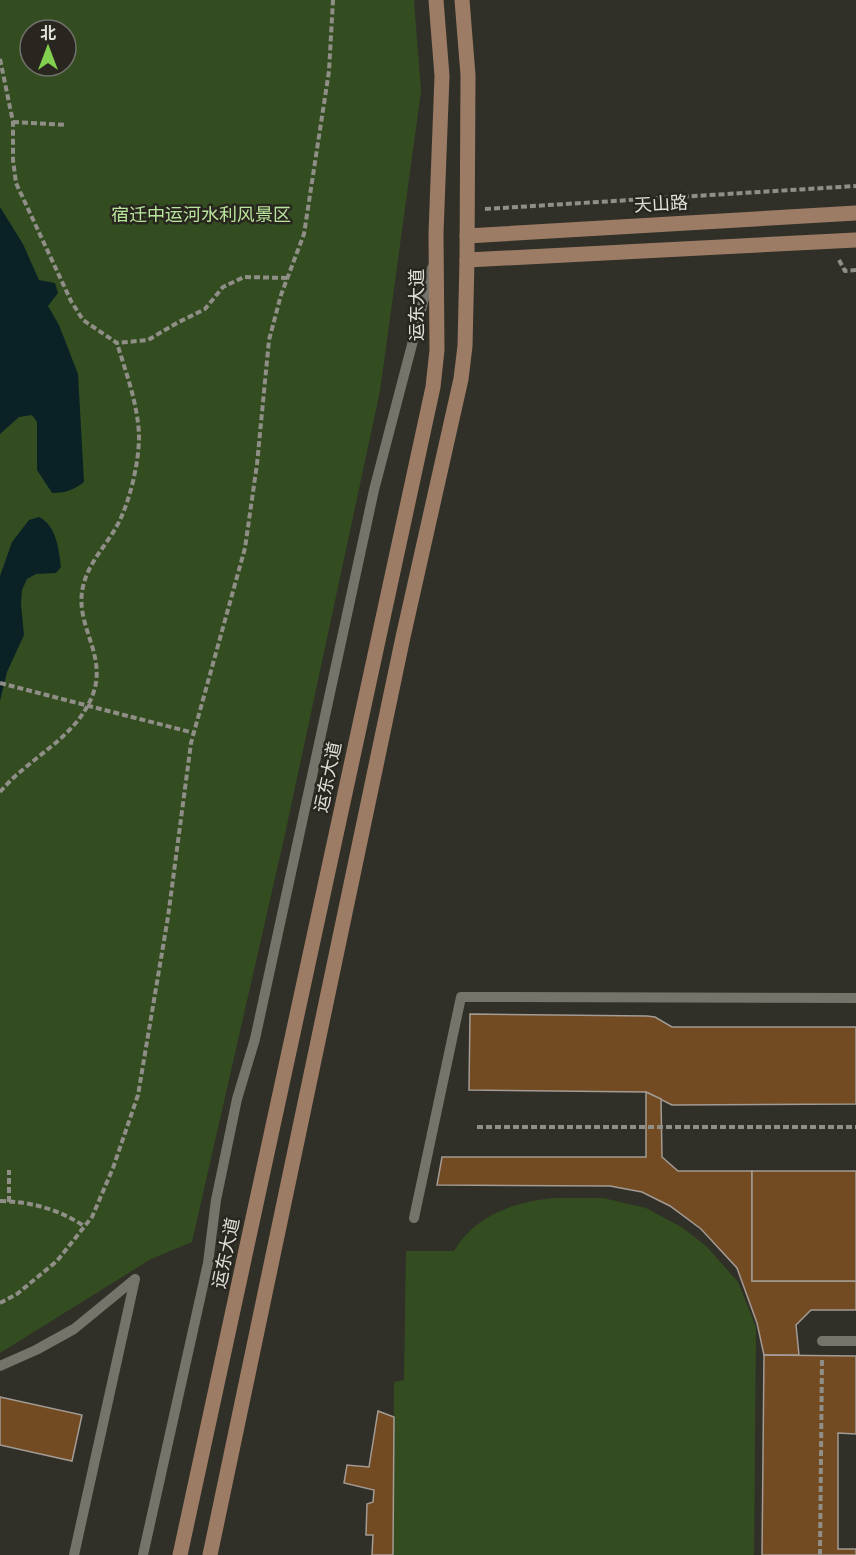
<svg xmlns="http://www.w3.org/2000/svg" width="856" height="1555" viewBox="0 0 856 1555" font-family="Commissioner,'Noto Sans SC',sans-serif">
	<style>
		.green { fill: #334d20; fill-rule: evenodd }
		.water { fill: #0a2226 }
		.building { fill: #724b22; stroke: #a39b94; stroke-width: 1.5 }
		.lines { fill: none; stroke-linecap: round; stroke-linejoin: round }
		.path { stroke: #8f8e87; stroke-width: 4; stroke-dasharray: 6 3; stroke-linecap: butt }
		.lane { stroke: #75746b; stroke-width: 10 }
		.secondary { stroke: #9d7c65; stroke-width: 15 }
		.labels { text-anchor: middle; stroke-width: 5; stroke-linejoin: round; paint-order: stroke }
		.street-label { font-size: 18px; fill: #e0dfda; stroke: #28261f }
		.park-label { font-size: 18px; fill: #b8e49b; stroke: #28261f }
	</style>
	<rect width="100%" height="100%" fill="#313028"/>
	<g class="green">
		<path d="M0,0h414l7,91 -41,300 -95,443 -93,408 -41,17 -151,94zM30,30h36v36h-36z"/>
		<path d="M554,1198h49l43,10 37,20 23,18 32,36 18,45 -2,228h-361l1,-173 10,-2 2,-129h48c21,-36 60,-49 100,-53z"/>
	</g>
	<g class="water">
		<path d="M0,207l23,37 16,36 16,3 3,10 -10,13 11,19 19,49 6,108c-10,8 -19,11 -32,11l-15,-23v-48l-5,-7 -13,2 -19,17z"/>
		<path d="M39,517c17,8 20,32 22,50l-5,6 -20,1 -9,5 -5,11 -1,14 3,31 -17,37 -7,29v-125l12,-34 17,-22z"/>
	</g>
	<g class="building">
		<path d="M470,1014l177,2 8,1 17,10h184v77l-184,1 -26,-13 -177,-2z"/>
		<path d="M646,1092l15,7 1,58 16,14h74v110h104v29h-45l-15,15 3,30h-35l-7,-32 -20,-55 -36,-39 -31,-23 -28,-14 -32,-6 -173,-1 5,-28h204z"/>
		<rect x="752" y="1171" width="104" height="110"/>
		<path d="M764,1355l92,1v78l-18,-1v116h18v6h-94z"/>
		<path d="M0,1397l82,18 -10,46 -72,-16z"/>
		<path d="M378,1411l16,6 -1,138h-21l1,-20h-7l1,-31 6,-2 1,-12 -30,-7 3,-18 22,2z"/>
	</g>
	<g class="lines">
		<g class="path">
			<path d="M0,59l13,63v38l3,23 55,118 12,19 34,23 31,-3 29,-17 28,-14 18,-22 21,-10 43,1"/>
			<path d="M13,122l54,3"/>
			<path d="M485,209l371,-23"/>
			<path d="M839,260l6,11 11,-1"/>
			<path d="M0,683l194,50"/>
			<path d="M0,792c29,-35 77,-54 93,-98 14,-38 -16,-66 -11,-102 4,-29 26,-47 38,-72 11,-24 19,-58 19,-84 -1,-32 -13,-63 -22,-93"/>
			<path d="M477,1127h379"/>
			<path d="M0,1201c32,1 58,8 84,25"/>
			<path d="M9,1202v-32"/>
			<path d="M0,1303l17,-9 40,-33 35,-44 21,-49 25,-73 30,-178 23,-174 54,-195 12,-84 12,-124 12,-45 23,-61 25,-163 4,-71"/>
			<path d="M820,1555l2,-198"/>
		</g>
		<g class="lane">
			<path d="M414,1218l47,-221 395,1"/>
			<path d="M822,1341h34"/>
			<path d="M0,1366l36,-16 38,-21 61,-50 -61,276"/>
			<path d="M143,1555l65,-292 8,-63 21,-101 18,-60 119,-549 58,-222"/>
		</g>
		<g class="secondary">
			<path d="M467,236l389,-23"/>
			<path d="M467,260l389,-20"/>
			<path d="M180,1555l253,-1168 4,-37 -1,-117 6,-157 -6,-76"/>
			<path d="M210,1555l193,-918 58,-258 4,-33 2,-86 1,-185 -6,-75"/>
		</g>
	</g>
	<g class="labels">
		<g class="street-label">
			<text transform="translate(661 204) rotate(-3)" y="6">天山路</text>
			<text transform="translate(417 305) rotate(-90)" y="6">运东大道</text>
			<text transform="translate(328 777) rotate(-78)" y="6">运东大道</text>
			<text transform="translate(226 1253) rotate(-78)" y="6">运东大道</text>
		</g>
		<g class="park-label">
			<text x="201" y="221">宿迁中运河水利风景区</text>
		</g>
	</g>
	<g transform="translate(48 48)"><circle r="28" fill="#28261f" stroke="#72706a" stroke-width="1.5"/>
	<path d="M0-4.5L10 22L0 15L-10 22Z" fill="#82d04f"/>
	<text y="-9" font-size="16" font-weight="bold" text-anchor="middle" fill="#e0dfda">北</text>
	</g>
</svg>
